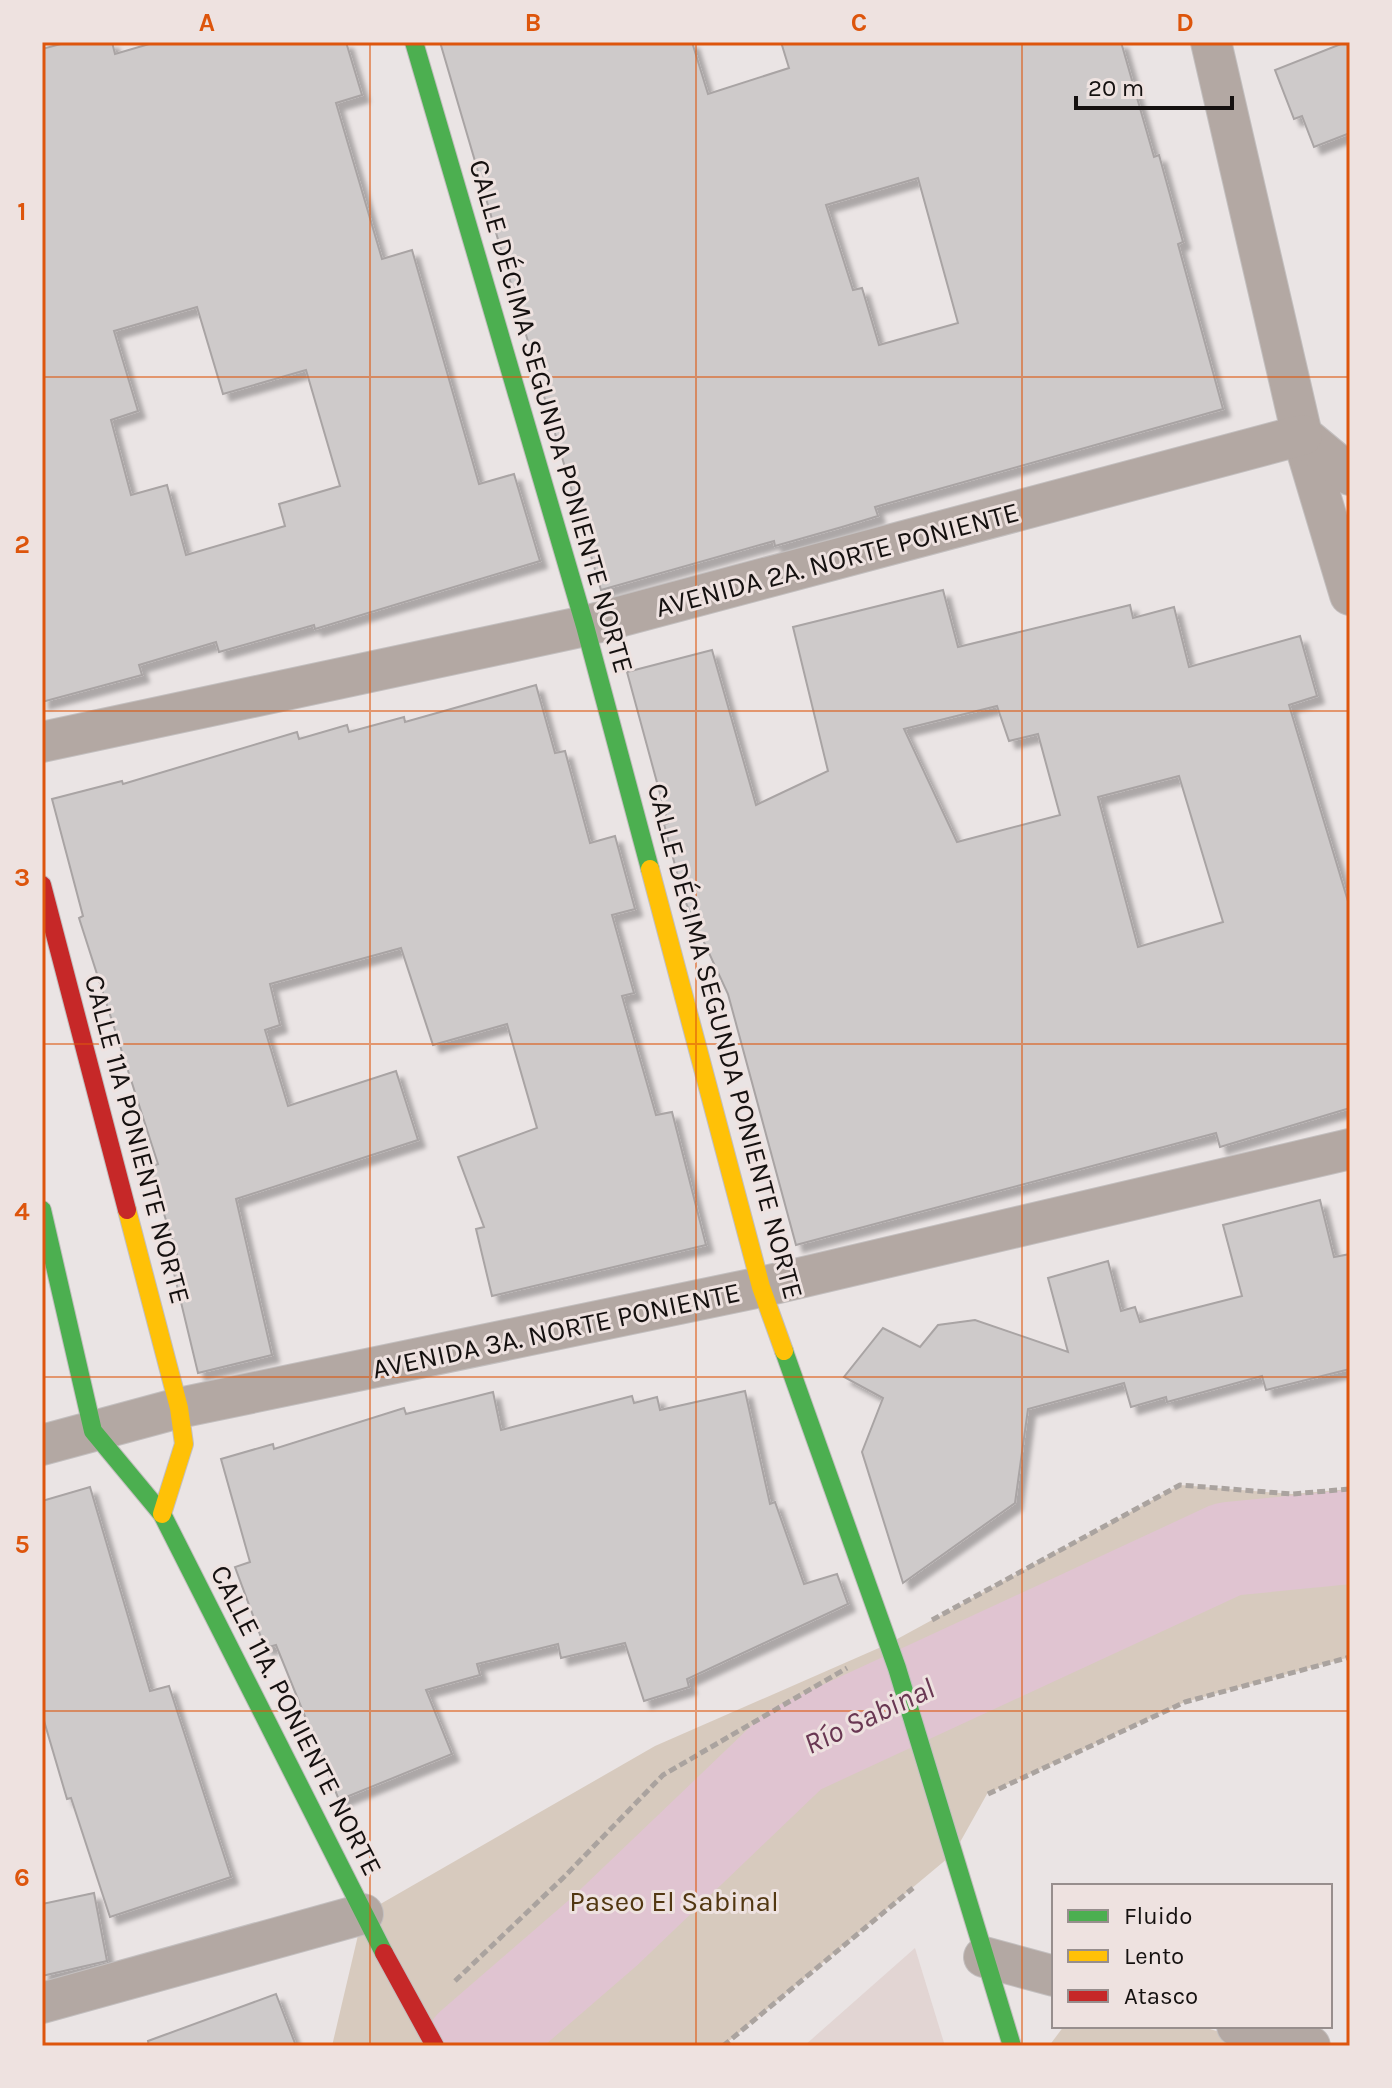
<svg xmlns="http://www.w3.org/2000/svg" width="1392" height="2088" viewBox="0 0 1392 2088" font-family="Karla,sans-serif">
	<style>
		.built { fill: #e2d5d3 }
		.green { fill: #d7cabe }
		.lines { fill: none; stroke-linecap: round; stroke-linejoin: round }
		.river { stroke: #e0c4d1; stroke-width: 94 }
		.building { fill: #cecaca; stroke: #a9a4a4; stroke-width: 2; fill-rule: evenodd; filter: url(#shadow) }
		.street-casing { stroke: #c3bfbf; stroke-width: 42 }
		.fast-casing { stroke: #c3bfbf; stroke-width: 20 }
		.slow-casing { stroke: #c3bfbf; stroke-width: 20 }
		.jam-casing { stroke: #c3bfbf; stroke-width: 20 }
		.path { stroke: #aaa39f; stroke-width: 5; stroke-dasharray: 8 4; stroke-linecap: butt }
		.street { stroke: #b3a8a3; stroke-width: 40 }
		.fast { stroke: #4caf50; stroke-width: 18 }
		.slow { stroke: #ffc107; stroke-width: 18 }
		.jam { stroke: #c62828; stroke-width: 18 }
		.grid { fill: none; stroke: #dd550c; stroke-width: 2; stroke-opacity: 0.55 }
		.labels { text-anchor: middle; stroke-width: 6; stroke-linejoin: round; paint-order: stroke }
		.street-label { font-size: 28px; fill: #151110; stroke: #eee2e0 }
		.park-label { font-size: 28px; fill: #523711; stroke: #eee2e0 }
		.water-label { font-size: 30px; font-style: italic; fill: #693752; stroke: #eee2e0 }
		.neatline { fill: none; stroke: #dd550c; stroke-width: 3 }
		.grid-label { font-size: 26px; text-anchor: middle; font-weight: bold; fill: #dd550c }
	</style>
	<defs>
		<filter id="shadow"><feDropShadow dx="7" dy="7" stdDeviation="2" flood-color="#0004"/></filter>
	</defs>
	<rect width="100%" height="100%" fill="#eae4e4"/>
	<path class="built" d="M915,1948l30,98h-141z"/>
	<g class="green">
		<path d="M1180,1485l112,9 58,-5v168l-165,45 -198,92 -33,59 -231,193h-391l31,-132 292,-168 233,-102z"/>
		<path d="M1064,2026h136l66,20h-217z"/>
	</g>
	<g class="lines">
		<path class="river" d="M472,2046l133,-115 189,-181 434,-201 122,-12"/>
	</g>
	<g class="building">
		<path d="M68,42h44l3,12 41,-12h190l16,53 -26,8 46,156 30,-9 67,234 35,-10 26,87 -225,68 -1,-4 -95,27 -3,-10 -77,23 3,10 -100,27v-653zM197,307l26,87 83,-24 34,116 -61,18 6,22 -99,29 -19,-70 -36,10 -20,-75 27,-9 -24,-80z"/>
		<path d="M440,42h252l16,52 81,-26 -8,-26h340l33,115 5,-2 24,87 -5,2 45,165 -348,98 3,9 -36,11 -67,19 -1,-5 -173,49zM918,178l40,145 -79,22 -17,-57 -9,2 -27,-85z"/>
		<path d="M1346,42h4v91l-36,14 -12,-31 -8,3 -19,-49z"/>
		<path d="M943,590l15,57 172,-42 3,13 41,-11 15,60 111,-31 17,60 -28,9 61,203v200l-130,39 -4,-14 -420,112 -68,-251 -44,-95 -20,-75 4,-1 -41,-151 85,-22 44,155 72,-34 -35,-144zM997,706l12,35 29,-7 22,81 -103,27 -53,-113zM1179,776l44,146 -85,25 -40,-150z"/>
		<path d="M536,685l19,68 10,-2 25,92 25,-7 20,73 -23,6 22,78 -12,3 34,119 16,-3 34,133 -214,51 -16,-67 8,-2 -26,-70 79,-29 -30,-104 -74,21 -32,-97 -131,36 10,41 -15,5 23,76 108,-35 22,69 -182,59 36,156 -74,18 -25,-104 8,-2 -32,-100 9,-3 -79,-246 4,-2 -31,-117 70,-18 1,3 174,-52 2,7 48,-14 2,7 55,-15 1,5z"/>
		<path d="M1320,1200l14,57 16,-3v115l-84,21 -4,-14 -95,26 -1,-5 -35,10 -7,-24 -96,26 -13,94 -112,80 -41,-131 21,-54 -39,-21 39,-49 37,19 18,-22 37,-5 93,32 -20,-74 60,-17 13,50 14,-4 5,15 102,-26 -19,-71z"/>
		<path d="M745,1391l25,113 5,-2 29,82 33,-10 11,30 -161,75 2,8 -45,14 -19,-58 -64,15 -3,-14 -81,20 3,11 -54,15 26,64 -113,46 -63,-155 -11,3 -30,-81 15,-5 -29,-103 52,-15 1,5 130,-41 2,6 87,-22 8,38 131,-34 2,7 23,-6 3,13z"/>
		<path d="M90,1487l60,204 19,-5 62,191 -121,40 -39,-119 -4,1 -25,-85v-213z"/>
		<path d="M94,1893l13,68 -65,15v-72z"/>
		<path d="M276,1994l20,52h-147l-1,-5z"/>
	</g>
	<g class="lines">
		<g class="street-casing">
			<g id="street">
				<path d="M1211,42l91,393 48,160"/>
				<path d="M1302,435l48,40"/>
				<path d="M42,742l543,-116 717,-191"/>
				<path d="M42,1445l137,-37 582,-121 589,-138"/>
				<path d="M984,1957l70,19"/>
				<path d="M42,2003l321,-89"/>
				<path d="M1237,2026l73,20"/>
			</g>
		</g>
		<g class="fast-casing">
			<g id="fast">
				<path d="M414,42l171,584 65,243"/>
				<path d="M42,1210l51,221 69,83 222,439"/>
				<path d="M784,1351l113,317 115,378"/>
			</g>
		</g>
		<g class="slow-casing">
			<g id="slow">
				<path d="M650,869l111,418 23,64"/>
				<path d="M127,1210l52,198 5,36 -22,70"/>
			</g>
		</g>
		<g class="jam-casing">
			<g id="jam">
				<path d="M42,885l85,325"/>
				<path d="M384,1953l51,93"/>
			</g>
		</g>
		<g class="path">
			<path d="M932,1620l248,-135 112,9 58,-5"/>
			<path d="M988,1794l197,-92 165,-45"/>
			<path d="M455,1981l109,-104 99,-102 184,-107"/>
			<path d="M723,2046l190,-158"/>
		</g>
		<use href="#street" class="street"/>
		<use href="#fast" class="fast"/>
		<use href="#slow" class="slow"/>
		<use href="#jam" class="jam"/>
	</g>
	<path class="grid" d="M370,42v2004M696,42v2004M1022,42v2004M42,377h1308M42,711h1308M42,1044h1308M42,1377h1308M42,1711h1308"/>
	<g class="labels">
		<g class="street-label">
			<text transform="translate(552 416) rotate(74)" y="10">CALLE DÉCIMA SEGUNDA PONIENTE NORTE</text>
			<text transform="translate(837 559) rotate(-15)" y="10">AVENIDA 2A. NORTE PONIENTE</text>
			<text transform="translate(726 1041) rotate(75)" y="10">CALLE DÉCIMA SEGUNDA PONIENTE NORTE</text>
			<text transform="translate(138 1139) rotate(75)" y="10">CALLE 11A PONIENTE NORTE</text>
			<text transform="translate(556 1330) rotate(-12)" y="10">AVENIDA 3A. NORTE PONIENTE</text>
			<text transform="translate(297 1720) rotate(63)" y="10">CALLE 11A. PONIENTE NORTE</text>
		</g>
		<g class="park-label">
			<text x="674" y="1911">Paseo El Sabinal</text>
		</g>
		<g class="water-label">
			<text transform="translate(869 1716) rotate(-25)" y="10">Río Sabinal</text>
		</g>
	</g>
	<rect width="1392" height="2088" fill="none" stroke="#eee2e0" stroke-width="88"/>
	<rect x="1052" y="1884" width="280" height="144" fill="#eee2e0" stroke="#978e8d" stroke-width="2"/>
	<rect x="1068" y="1910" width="40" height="12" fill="#4caf50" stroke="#978e8d" stroke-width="2"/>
	<text x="1124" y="1924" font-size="24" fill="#151110">Fluido</text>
	<rect x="1068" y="1950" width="40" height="12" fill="#ffc107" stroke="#978e8d" stroke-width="2"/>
	<text x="1124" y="1964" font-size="24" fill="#151110">Lento</text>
	<rect x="1068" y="1990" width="40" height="12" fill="#c62828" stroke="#978e8d" stroke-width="2"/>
	<text x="1124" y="2004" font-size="24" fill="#151110">Atasco</text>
	<path d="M1076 96v12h156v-12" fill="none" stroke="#151110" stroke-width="4"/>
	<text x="1088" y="96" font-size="24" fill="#151110" stroke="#eee2e0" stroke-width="6" paint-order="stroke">20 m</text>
	<rect x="44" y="44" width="1304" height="2000" class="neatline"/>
	<g class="grid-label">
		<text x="207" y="31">A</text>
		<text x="533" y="31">B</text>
		<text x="859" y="31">C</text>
		<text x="1185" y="31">D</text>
		<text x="22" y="220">1</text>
		<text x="22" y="553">2</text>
		<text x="22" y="886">3</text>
		<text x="22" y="1220">4</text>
		<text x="22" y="1553">5</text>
		<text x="22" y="1886">6</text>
	</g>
</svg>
